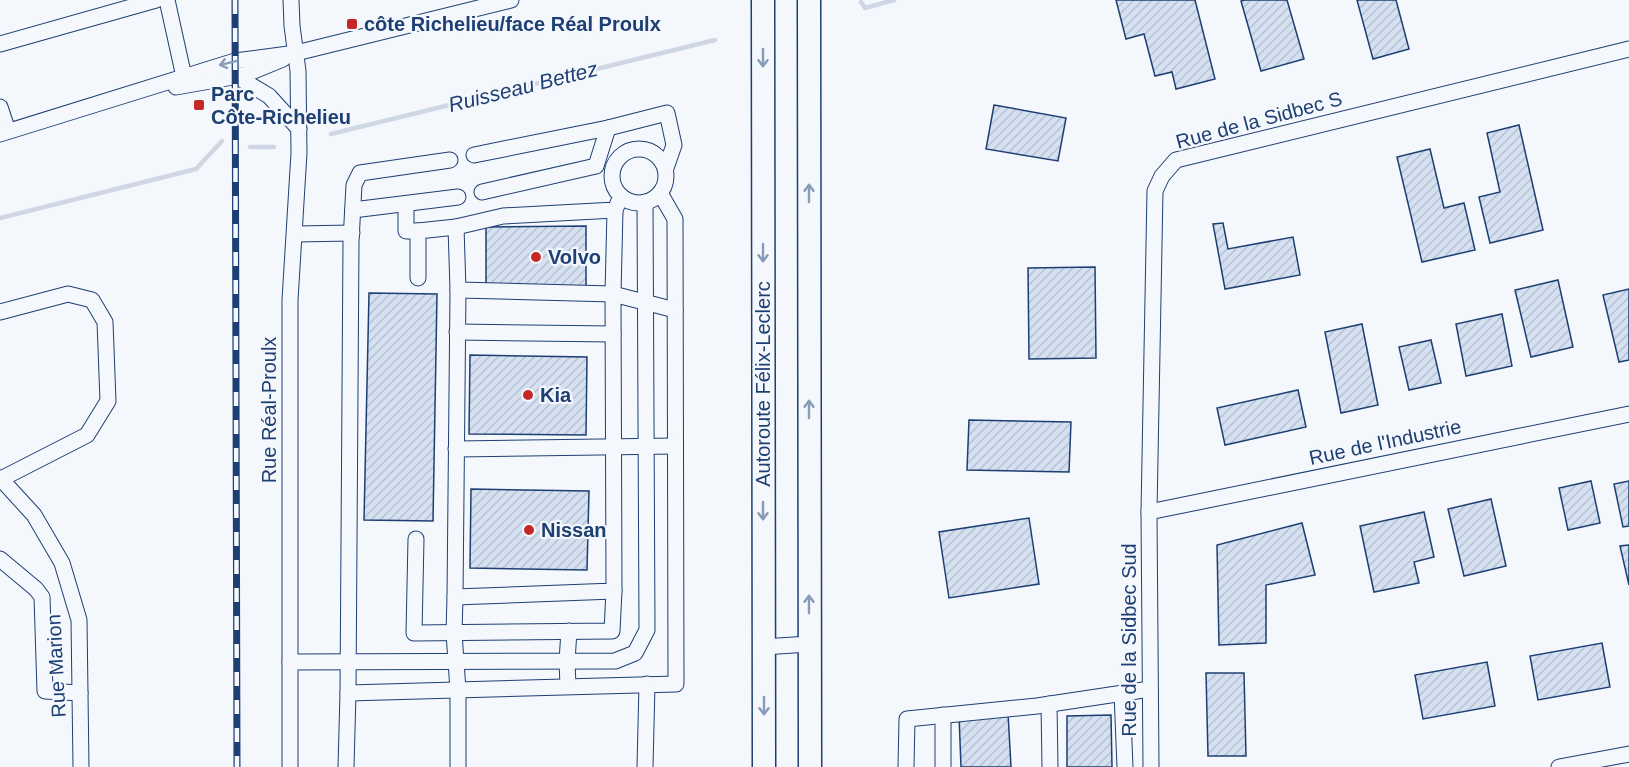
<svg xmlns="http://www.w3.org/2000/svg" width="1629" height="767" viewBox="0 0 1629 767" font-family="Arial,sans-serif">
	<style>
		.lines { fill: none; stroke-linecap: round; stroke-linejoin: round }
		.stream { stroke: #cfd7e4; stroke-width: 4.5 }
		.building { fill: url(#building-hatch); stroke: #1d3f73; stroke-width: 1.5 }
		.minor-casing { stroke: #1d3f73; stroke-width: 17 }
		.highway-casing { stroke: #1d3f73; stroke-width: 25 }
		.minor { stroke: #f4f7fb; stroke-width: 15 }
		.highway { stroke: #f4f7fb; stroke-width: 22 }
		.rail-casing { stroke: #1d3f73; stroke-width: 7 }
		.rail { stroke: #f4f7fb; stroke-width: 4.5; stroke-dasharray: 14; stroke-linecap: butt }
		.oneway { stroke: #889bb7 }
		.poi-dot { fill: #c62828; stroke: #f4f7fb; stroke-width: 2 }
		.labels { text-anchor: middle; stroke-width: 4.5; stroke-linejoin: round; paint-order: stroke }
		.poi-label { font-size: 20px; font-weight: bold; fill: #1d3f73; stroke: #f4f7fb; text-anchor: start }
		.street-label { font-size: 20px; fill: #1d3f73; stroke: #f4f7fb }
		.water-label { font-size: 21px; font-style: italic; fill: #1d3f73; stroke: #f4f7fb }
	</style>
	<defs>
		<pattern id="building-hatch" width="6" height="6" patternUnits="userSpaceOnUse" patternTransform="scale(1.5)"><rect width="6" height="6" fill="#d5e0f0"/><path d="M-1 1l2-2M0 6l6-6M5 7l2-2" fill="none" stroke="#b6c1d1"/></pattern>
	</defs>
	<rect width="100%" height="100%" fill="#f4f7fb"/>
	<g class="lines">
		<g class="stream">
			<path d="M861,2l4,6 29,-8"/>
			<path d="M331,134l384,-94"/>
			<path d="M250,147h24"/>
			<path d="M0,218l196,-49 26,-28"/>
		</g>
	</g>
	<g class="building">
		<path d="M1116,0h79l20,79 -39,10 -4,-17 -17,4 -11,-42 -18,5z"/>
		<path d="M1245,0h42l17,59 -43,12 -20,-70z"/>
		<path d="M1357,0h39l13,49 -36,10z"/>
		<path d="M994,105l72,13 -8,43 -72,-12z"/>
		<path d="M1519,125l24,105 -53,13 -11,-46 21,-5 -13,-59z"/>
		<path d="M1430,149l14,59 20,-5 11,47 -53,12 -25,-105z"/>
		<path d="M1223,223l5,26 65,-12 7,38 -75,14 -12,-65z"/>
		<path d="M586,226v62l-100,1v-62z"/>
		<path d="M1095,267l1,91 -67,1 -1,-91z"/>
		<path d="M1558,280l15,67 -42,10 -16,-67z"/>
		<path d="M1629,289v71l-10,2 -16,-67z"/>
		<path d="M369,293l68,1 -4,227 -69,-1z"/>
		<path d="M1502,314l10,52 -46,10 -10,-52z"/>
		<path d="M1362,324l16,81 -37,8 -16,-81z"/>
		<path d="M1431,340l10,43 -32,7 -10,-43z"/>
		<path d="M470,355l117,2 -1,78 -117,-1z"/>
		<path d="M1298,390l8,37 -81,18 -8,-37z"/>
		<path d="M969,420l102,2 -2,50 -102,-2z"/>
		<path d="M1591,481l9,42 -32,7 -9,-42z"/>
		<path d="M1629,481v45l-6,1 -9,-43z"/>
		<path d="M471,489l118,2 -2,79 -117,-2z"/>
		<path d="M1491,499l15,67 -42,10 -16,-67z"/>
		<path d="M1424,512l10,45 -20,5 5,21 -45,9 -14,-66z"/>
		<path d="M1029,518l10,66 -90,14 -10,-66z"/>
		<path d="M1302,523l13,52 -49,10v58l-47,2 -2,-100z"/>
		<path d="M1629,545v40l-9,-39z"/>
		<path d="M1602,643l8,44 -72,13 -8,-44z"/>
		<path d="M1487,662l8,44 -72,13 -8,-44z"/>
		<path d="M1206,673h38l2,83h-38z"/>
		<path d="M1008,713l3,54h-50l-2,-52z"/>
		<path d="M1111,715l1,52h-45v-51z"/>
	</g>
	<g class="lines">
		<g class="minor-casing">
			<g id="minor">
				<path d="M167,0l17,77"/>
				<path d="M0,44l156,-44"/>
				<path d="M236,76l33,20 30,33"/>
				<path d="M176,87l68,-12 39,-16"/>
				<path d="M0,107l8,24"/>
				<path d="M0,134l235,-73 61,-8 215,-53"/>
				<circle cx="639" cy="176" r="27"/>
				<path d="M474,155l134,-27 59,-15 7,32 -8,23"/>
				<path d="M450,160l-90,13 -6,12 -3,56 -3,452 328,-9 -1,-465 -15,-26"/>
				<path d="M482,192l114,-26 12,-38"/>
				<path d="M406,204v27h12"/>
				<path d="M353,210l105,-13"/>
				<path d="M456,227l2,63 155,4 2,-84"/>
				<path d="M295,234l57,-1"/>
				<path d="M418,278v-47l38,-4 47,-11 112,-6 6,-14"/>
				<path d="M458,290l-3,307 159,-6 -1,-297 62,16"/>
				<path d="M0,312l68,-18 24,6 13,22 3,79 -21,34 -86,44"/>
				<path d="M457,332l156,2"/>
				<path d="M456,449l219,-3"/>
				<path d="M0,478l34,37 28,48 17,57 2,147"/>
				<path d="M1149,512l480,-98"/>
				<path d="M416,539l-2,94 198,-2 2,-40"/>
				<path d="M0,559l36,30 6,8 3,94 35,2"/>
				<path d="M455,597l-1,36 4,57v77"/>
				<path d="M763,647l46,-3"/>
				<path d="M290,662l325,-1 20,-8 12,-23 -2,-428"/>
				<path d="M568,686l-1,-25 2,-30"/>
				<path d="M1122,693l3,74"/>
				<path d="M1049,704l1,63"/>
				<path d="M290,767v-467l9,-147 -1,-82 -6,-45 -1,-26"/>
				<path d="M346,767l2,-74"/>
				<path d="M645,767l2,-83"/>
				<path d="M906,767l1,-48 130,-13 113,-17"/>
				<path d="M943,767v-52"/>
				<path d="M1151,767l-2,-255 6,-321 7,-15 14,-16 453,-111"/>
				<path d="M1559,767l70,-13"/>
			</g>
		</g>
		<g class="highway-casing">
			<g id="highway">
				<path d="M763,0l1,767"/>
				<path d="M809,0l1,767"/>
			</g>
		</g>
		<use href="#minor" class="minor"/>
		<use href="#highway" class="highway"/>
		<g class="rail-casing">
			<path id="rail" d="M235,0l2,767"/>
		</g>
		<use href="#rail" class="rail"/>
	</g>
	<defs><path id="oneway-shaft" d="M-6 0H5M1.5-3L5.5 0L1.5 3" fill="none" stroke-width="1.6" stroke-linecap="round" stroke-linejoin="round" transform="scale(1.5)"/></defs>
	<g class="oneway">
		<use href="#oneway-shaft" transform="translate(763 58) rotate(90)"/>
		<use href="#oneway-shaft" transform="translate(228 63) rotate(166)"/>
		<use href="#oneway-shaft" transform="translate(809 193) rotate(-90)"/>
		<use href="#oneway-shaft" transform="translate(763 253) rotate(90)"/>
		<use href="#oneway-shaft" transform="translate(809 409) rotate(-90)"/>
		<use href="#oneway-shaft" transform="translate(763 511) rotate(90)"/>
		<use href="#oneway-shaft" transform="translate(809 604) rotate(-90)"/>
		<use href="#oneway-shaft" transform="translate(764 706) rotate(90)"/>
	</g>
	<g class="poi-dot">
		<rect x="346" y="18" width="12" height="12" rx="3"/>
		<rect x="193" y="99" width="12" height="12" rx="3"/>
		<circle cx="536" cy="257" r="6"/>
		<circle cx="528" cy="395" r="6"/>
		<circle cx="529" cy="530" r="6"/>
	</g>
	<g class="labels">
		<g class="poi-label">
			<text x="364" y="31">côte Richelieu/face Réal Proulx</text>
			<text x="211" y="101">Parc<tspan x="211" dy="23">Côte-Richelieu</tspan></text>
			<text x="548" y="264">Volvo</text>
			<text x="540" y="402">Kia</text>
			<text x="541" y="537">Nissan</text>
		</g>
		<g class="street-label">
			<text transform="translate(1259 120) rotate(-15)" y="7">Rue de la Sidbec S</text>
			<text transform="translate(763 384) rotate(-90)" y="7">Autoroute Félix-Leclerc</text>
			<text transform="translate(269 410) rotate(-90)" y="7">Rue Réal-Proulx</text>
			<text transform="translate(1385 442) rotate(-12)" y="7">Rue de l'Industrie</text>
			<text transform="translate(1129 640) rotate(-90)" y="7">Rue de la Sidbec Sud</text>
			<text transform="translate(56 666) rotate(-93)" y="7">Rue Marion</text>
		</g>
		<g class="water-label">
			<text transform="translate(523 87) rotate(-14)" y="7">Ruisseau Bettez</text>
		</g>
	</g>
</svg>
